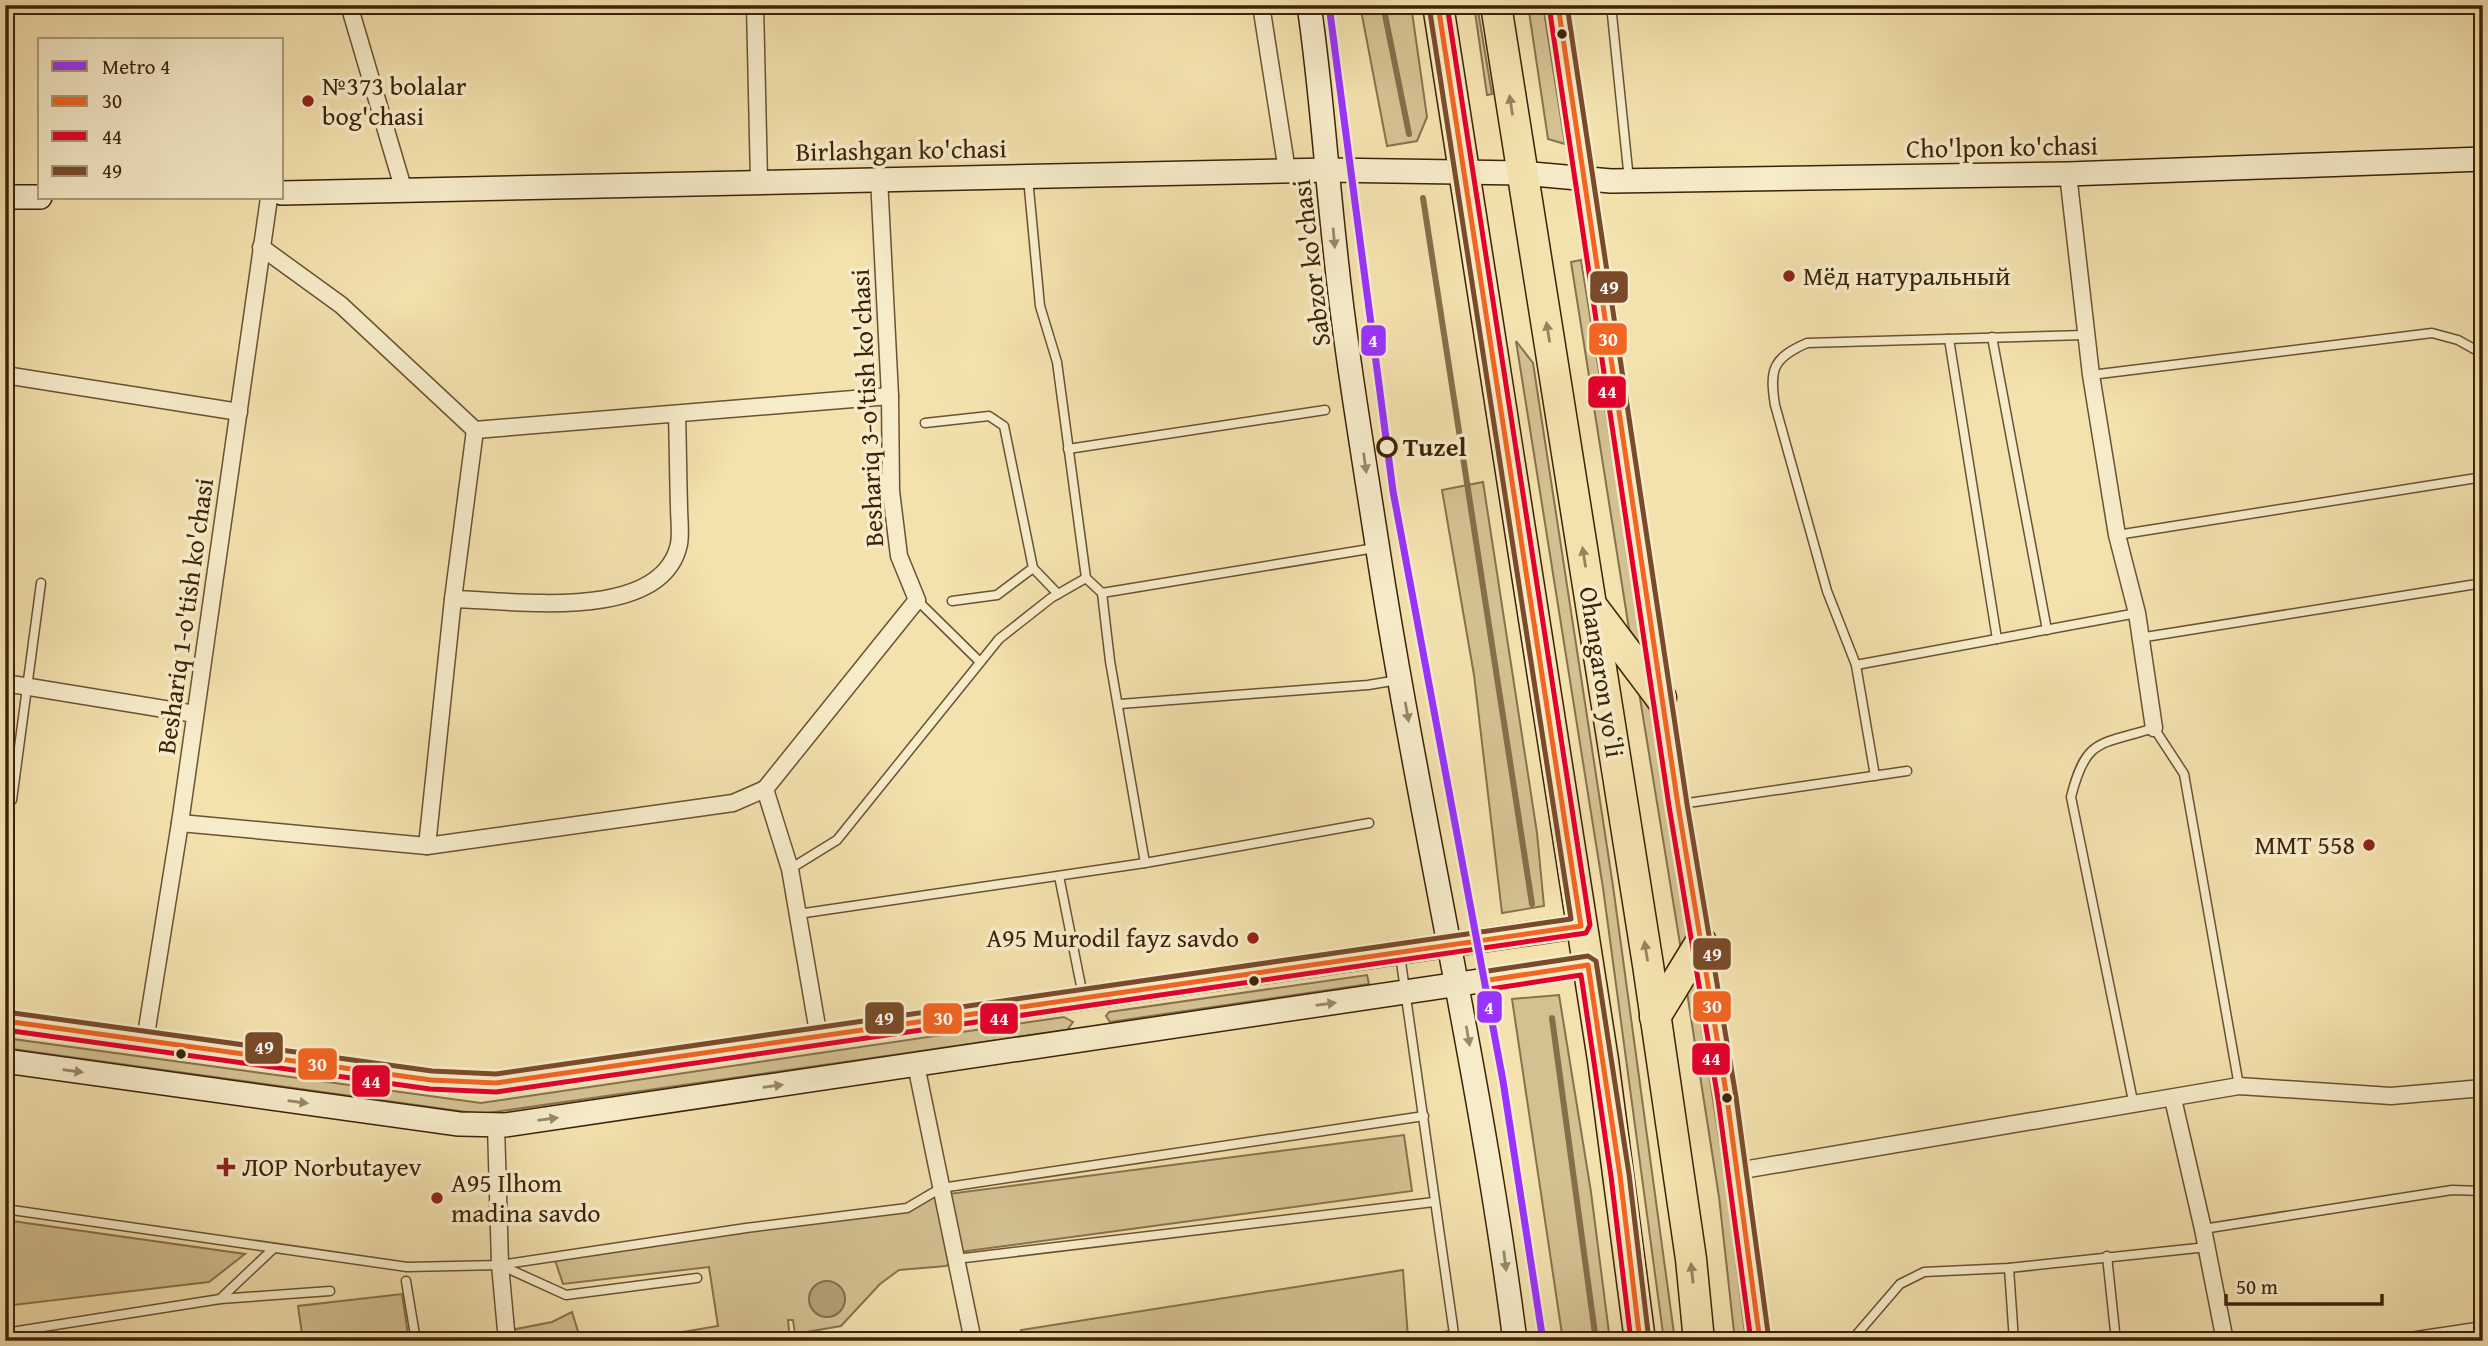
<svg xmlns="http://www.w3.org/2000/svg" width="2488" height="1346" viewBox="0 0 2488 1346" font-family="'Gentium Book Plus',serif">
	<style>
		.green { fill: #d4c192; stroke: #88724d; stroke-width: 2 }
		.water { fill: #b5a076; stroke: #856e4a; stroke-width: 2 }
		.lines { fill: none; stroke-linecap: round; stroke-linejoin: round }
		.stream { stroke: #856e4a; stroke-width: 6 }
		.lane-casing { stroke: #6a5232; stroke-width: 11 }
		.street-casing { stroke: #6a5232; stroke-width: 19 }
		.secondary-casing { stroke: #3c2308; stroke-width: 26 }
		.highway-casing { stroke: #3c2308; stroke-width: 33 }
		.lane { stroke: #f7ecca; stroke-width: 8 }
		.street { stroke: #f7ecca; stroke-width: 16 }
		.secondary { stroke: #f7ecca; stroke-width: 23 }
		.highway { stroke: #f3e1ae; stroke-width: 30 }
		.bus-1-casing { stroke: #f7ecca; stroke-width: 10 }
		.bus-2-casing { stroke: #f7ecca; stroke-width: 10 }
		.bus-3-casing { stroke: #f7ecca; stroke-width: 10 }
		.bus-1 { stroke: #f26522; stroke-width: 5 }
		.bus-2 { stroke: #e4002b; stroke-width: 5 }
		.bus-3 { stroke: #7a4b2a; stroke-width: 5 }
		.metro-1-casing { stroke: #f7ecca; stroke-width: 12 }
		.metro-1 { stroke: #93f; stroke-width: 7 }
		.oneway { fill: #98825b }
		.oneway2 { fill: #9a8869 }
		.bus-dot { fill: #3c2308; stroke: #f7ecca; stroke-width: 2.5 }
		.poi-dot { fill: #8f2418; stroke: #f7ecca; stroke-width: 2.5 }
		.stop-dot { fill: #f7ecca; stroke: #3c2308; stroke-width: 3.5 }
		.labels { text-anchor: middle; stroke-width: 7; stroke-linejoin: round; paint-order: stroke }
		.poi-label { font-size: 26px; fill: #3c2308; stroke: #f7ecca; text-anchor: start }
		.street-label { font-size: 26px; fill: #3c2308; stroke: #f7ecca }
		.stop-label { font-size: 26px; font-weight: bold; fill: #3c2308; stroke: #f7ecca; text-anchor: start }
		.line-badge { stroke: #f7ecca; stroke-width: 2.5 }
		.badge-label { font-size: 19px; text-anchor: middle; font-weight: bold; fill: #fff }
	</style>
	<rect width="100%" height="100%" fill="#f3e1ae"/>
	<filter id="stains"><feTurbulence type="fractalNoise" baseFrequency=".00286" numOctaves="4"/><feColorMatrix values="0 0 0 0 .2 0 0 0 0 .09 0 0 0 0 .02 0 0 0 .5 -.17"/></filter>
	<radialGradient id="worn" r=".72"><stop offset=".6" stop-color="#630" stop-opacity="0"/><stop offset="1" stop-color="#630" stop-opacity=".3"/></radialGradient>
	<g class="green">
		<path d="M1360,5h51l16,112 -10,24 -30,5z"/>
		<path d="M1474,5h3l15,89 -5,1z"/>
		<path d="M1528,5h15l22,139 -17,-5z"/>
		<path d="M1581,260l63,390 -15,-21 -58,-367z"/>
		<path d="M1516,341l17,22 80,523 62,455h-11l-61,-453z"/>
		<path d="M1483,482l54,351 7,73 -42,7 -28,-238 -32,-185z"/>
		<path d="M1639,692l14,23 36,232 -7,9z"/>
		<path d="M1367,975l2,9 -259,38 -4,-6 3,-4z"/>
		<path d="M1694,976l34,220 18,145h-11l-16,-144 -33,-211z"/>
		<path d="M1559,995l32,197 19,149h-47l-51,-342z"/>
		<path d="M1064,1017l9,5 -6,8 -586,84 -476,-66v-10l476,65z"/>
		<path d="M1404,1135l8,56 -452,61 -12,-58z"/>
		<path d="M941,1188l15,71 -10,7 -47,4 -19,14 -39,42 -46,8 -2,-14h-5l2,21h-161l89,-15 -9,-59 -146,17 -9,-27 353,-49z"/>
		<path d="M5,1220l240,34 -36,28 -204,24z"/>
		<path d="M1403,1270l5,68 -23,3h-362l-2,-11z"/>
		<path d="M402,1294l7,47h-106l-5,-35z"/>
		<path d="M572,1312l9,29h-74l-1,-10 46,-9z"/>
	</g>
	<circle class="water" cx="827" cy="1299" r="18"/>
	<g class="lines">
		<g class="stream">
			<path d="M1383,5l26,129"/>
			<path d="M1423,198l109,706"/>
			<path d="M1552,1018l44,323"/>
		</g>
		<g class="lane-casing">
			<g id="lane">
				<path d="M1611,5l18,175"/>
				<path d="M1028,178l12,128 17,56 29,216 16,15 8,68 35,202"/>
				<path d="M1992,337l55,293"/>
				<path d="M1949,339l48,300"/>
				<path d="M2091,375l341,-42 26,7 25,14"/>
				<path d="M925,423l64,-7 15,10 29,142 25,26"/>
				<path d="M1068,449l257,-39"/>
				<path d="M2117,535l366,-58"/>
				<path d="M1102,593l273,-45"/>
				<path d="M917,600l63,62"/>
				<path d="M952,601l45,-6 36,-27"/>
				<path d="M2139,638l344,-55"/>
				<path d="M1856,665l281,-52"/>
				<path d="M1120,704l248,-19 30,-5"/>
				<path d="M1875,776l-19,-111 -29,-74 -52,-186c-6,-36 -2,-47 32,-62l278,-8"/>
				<path d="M12,800l29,-217"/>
				<path d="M1681,804l226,-33"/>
				<path d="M790,869l47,-29 162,-201 52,-41 35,-20"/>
				<path d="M1059,876l24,120"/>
				<path d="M798,914l347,-51 224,-40"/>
				<path d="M1400,955l55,386"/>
				<path d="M2134,1106l-63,-309c15,-60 29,-52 83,-69l30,46 55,312"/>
				<path d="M5,1209l402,58 93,-2 246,-37 161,-20 34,-20 483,-72"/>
				<path d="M2203,1229l249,-39 31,1"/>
				<path d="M2107,1256l9,85"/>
				<path d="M956,1259l478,-57"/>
				<path d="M500,1265l66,30 131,-17"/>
				<path d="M2009,1268l5,73"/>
				<path d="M406,1281l10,60"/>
				<path d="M220,1299l53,-50"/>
				<path d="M5,1333l215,-34 110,-8"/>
				<path d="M1414,1341l40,-6"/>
				<path d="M1851,1341l49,-57 24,-12 85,-4 198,-21"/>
				<path d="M2383,1341l100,-15"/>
			</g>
		</g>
		<g class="street-casing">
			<g id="street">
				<path d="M349,5l55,186"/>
				<path d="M755,5l4,176"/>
				<path d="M1261,5l26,166"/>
				<path d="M2068,174l23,201 26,160 20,78 17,115"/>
				<path d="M261,247l80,58 134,125 415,-34"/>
				<path d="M5,375l234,37"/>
				<path d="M453,599c59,1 209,25 226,-55 2,-11 0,-26 0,-37 -1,-31 -1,-61 -2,-91"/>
				<path d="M5,683l190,31"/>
				<path d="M180,823l247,23 306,-43 32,-14"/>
				<path d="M427,846l26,-247 22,-169"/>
				<path d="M819,1038l-29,-169 -25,-80 152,-189 -18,-44 -8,-65 -1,-95 -11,-218"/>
				<path d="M145,1041l35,-218 89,-625"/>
				<path d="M916,1065l57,276"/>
				<path d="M2173,1099l30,130 22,112"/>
				<path d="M496,1125l4,140 7,76"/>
				<path d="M1737,1171l502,-85 152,10 92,-8"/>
			</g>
		</g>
		<g class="secondary-casing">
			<g id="secondary">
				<path d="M1309,5c12,81 17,162 26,243 10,99 27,198 42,296 41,267 104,529 138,797"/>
				<path d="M1558,5l120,800 49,293 33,243"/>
				<path d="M282,193l1046,-23 194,3 89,8 457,-7 415,-15"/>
				<path d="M5,197h35"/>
				<path d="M5,1021l426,59 65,3 1085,-157"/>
				<path d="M5,1061l454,63 46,1 1083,-160"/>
			</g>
		</g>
		<g class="highway-casing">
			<g id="highway">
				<path d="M1438,5l165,1055 37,281"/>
				<path d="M1496,5l152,960 43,294 8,82"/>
				<path d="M1594,609l67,89"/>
				<path d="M1655,1017l46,-75"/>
			</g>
		</g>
		<use href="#lane" class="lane"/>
		<use href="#street" class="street"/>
		<use href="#secondary" class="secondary"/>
		<use href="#highway" class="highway"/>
		<g class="bus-1-casing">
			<g id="bus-1">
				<path d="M1558,5l120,800 49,293 33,243"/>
				<path d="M1489,980l99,-15 32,210 20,166"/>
				<path d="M5,1021l426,59 65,3 1085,-157 -143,-921"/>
			</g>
		</g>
		<g class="bus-2-casing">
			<g id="bus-2">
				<path d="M1549,6l120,800 49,293 33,242"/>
				<path d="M1490,989l91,-14 30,201 20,165"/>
				<path d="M5,1030l425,59 66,3 1090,-159 4,-8 -143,-920"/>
			</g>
		</g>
		<g class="bus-3-casing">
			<g id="bus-3">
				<path d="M1567,5l120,799 49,293 33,243"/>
				<path d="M1488,971l100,-15 8,5 33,213 20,166"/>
				<path d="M6,1012l426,59 64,3 1075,-155 -142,-913"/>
			</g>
		</g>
		<use href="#bus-1" class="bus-1"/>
		<use href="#bus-2" class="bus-2"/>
		<use href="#bus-3" class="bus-3"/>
		<g class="metro-1-casing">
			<path id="metro-1" d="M1329,5l64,486 110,590 40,260"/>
		</g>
		<use href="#metro-1" class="metro-1"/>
	</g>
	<defs><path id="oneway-solid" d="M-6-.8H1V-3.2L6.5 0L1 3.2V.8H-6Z" transform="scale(1.75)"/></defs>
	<g class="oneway">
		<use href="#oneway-solid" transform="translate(1511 105) rotate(-99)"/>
		<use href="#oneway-solid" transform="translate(1548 332) rotate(-99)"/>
		<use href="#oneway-solid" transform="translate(1584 557) rotate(-99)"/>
		<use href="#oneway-solid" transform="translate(1646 951) rotate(-99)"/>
		<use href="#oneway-solid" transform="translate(1692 1273) rotate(-96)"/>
	</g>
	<g class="oneway2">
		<use href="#oneway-solid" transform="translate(1334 238) rotate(85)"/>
		<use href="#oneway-solid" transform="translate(1365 463) rotate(82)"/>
		<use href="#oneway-solid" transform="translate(1407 712) rotate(80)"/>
		<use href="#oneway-solid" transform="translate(1326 1004) rotate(-8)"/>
		<use href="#oneway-solid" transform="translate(1468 1036) rotate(80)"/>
		<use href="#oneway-solid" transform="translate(73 1071) rotate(8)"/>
		<use href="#oneway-solid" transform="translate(773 1086) rotate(-8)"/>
		<use href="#oneway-solid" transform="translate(298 1102) rotate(8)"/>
		<use href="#oneway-solid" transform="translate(548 1119) rotate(-8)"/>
		<use href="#oneway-solid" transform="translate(1505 1261) rotate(83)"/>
	</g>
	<g class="bus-dot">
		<circle cx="1562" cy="34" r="6"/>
		<circle cx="1254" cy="981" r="6"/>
		<circle cx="181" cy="1054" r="6"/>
		<circle cx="1727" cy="1098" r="6"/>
	</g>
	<g class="poi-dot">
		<circle cx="308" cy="101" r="7"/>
		<circle cx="1789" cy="276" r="7"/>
		<circle cx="2369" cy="845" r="7"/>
		<circle cx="1253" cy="938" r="7"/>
		<path d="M222.5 1156.5h7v7h7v7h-7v7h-7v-7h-7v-7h7z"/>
		<circle cx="437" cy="1198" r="7"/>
	</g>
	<circle class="stop-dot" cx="1387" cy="447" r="9"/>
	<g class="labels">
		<g class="poi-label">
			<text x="322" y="95">№373 bolalar<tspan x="322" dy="30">bog'chasi</tspan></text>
			<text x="1803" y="285">Мёд натуральный</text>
			<text x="2355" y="854" text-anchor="end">MMT 558</text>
			<text x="1239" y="947" text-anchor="end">A95 Murodil fayz savdo</text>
			<text x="242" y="1176">ЛОР Norbutayev</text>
			<text x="451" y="1192">A95 Ilhom<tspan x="451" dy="30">madina savdo</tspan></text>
		</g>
		<g class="street-label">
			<text transform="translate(2002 147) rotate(-1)" y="9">Cho'lpon ko'chasi</text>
			<text transform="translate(901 150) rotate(-1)" y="9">Birlashgan ko'chasi</text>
			<text transform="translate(1311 263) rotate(-97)" y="9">Sabzor ko'chasi</text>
			<text transform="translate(867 408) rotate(-93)" y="9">Beshariq 3-o'tish ko'chasi</text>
			<text transform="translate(185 616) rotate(-82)" y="9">Beshariq 1-o'tish ko'chasi</text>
			<text transform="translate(1602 672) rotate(81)" y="9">Ohangaron yoʻli</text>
		</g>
		<g class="stop-label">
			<text x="1403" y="456">Tuzel</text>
		</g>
	</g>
	<g class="line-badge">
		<rect x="1589" y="270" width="40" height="34" rx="7" fill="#7a4b2a"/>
		<rect x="1588" y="322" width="40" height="34" rx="7" fill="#f26522"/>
		<rect x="1360" y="324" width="27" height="33" rx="7" fill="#93f"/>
		<rect x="1587" y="375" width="40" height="34" rx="7" fill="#e4002b"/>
		<rect x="1692" y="937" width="40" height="34" rx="7" fill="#7a4b2a"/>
		<rect x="1692" y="990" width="40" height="33" rx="7" fill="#f26522"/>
		<rect x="1476" y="990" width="27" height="34" rx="7" fill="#93f"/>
		<rect x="864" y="1001" width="41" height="34" rx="7" fill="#7a4b2a"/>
		<rect x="922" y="1002" width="41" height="33" rx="7" fill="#f26522"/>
		<rect x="979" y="1002" width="40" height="33" rx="7" fill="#e4002b"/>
		<rect x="244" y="1031" width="40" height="34" rx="7" fill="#7a4b2a"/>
		<rect x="1691" y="1042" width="40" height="34" rx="7" fill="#e4002b"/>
		<rect x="297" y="1047" width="41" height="34" rx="7" fill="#f26522"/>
		<rect x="351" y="1064" width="40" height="34" rx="7" fill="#e4002b"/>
	</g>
	<g class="badge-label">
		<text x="1609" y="294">49</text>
		<text x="1608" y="346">30</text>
		<text x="1373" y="347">4</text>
		<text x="1607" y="398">44</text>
		<text x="1712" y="961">49</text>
		<text x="1712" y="1013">30</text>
		<text x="1489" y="1014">4</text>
		<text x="884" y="1025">49</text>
		<text x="943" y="1025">30</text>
		<text x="999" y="1025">44</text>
		<text x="264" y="1054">49</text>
		<text x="1711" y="1065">44</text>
		<text x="317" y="1071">30</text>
		<text x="371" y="1088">44</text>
	</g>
	<rect width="2488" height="1346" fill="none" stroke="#f3e1ae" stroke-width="28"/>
	<rect x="7" y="7" width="2474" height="1332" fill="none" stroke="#3c2308" stroke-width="3.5"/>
	<rect x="14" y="14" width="2460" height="1318" fill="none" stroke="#3c2308" stroke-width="2"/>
	<rect x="38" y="38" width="245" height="161" fill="#f7ecca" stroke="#ac9c7c" stroke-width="2"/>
	<rect x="52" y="61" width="35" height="10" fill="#9933ff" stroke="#ac9c7c" stroke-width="2"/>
	<text x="102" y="74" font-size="21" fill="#3c2308">Metro 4</text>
	<rect x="52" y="96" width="35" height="10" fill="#f26522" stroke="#ac9c7c" stroke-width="2"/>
	<text x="102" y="108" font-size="21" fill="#3c2308">30</text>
	<rect x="52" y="131" width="35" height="10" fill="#e4002b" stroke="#ac9c7c" stroke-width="2"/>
	<text x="102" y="144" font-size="21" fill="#3c2308">44</text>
	<rect x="52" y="166" width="35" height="10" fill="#7a4b2a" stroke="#ac9c7c" stroke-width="2"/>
	<text x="102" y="178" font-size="21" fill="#3c2308">49</text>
	<path d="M2226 1294v10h156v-10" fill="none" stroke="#3c2308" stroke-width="3.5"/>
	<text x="2236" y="1294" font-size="21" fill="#3c2308" stroke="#f7ecca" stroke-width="5" paint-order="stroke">50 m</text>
	<rect width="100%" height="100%" filter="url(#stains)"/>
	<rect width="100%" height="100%" fill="url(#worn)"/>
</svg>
